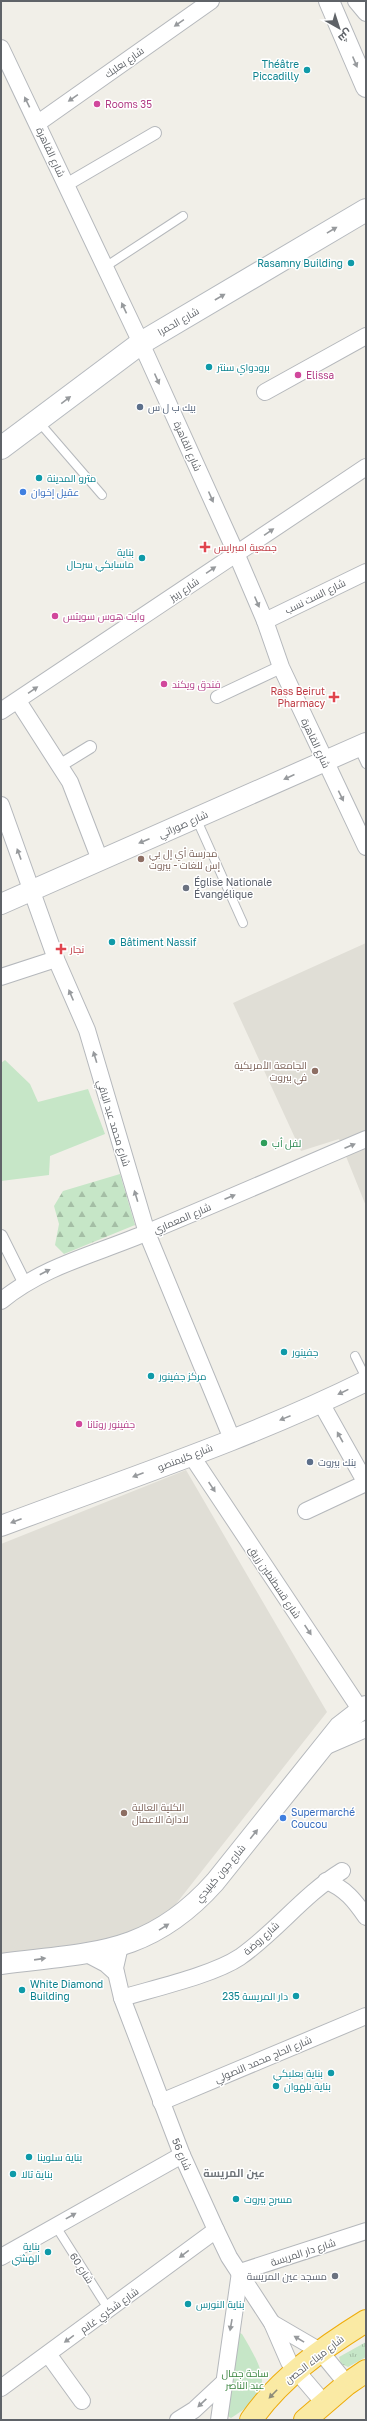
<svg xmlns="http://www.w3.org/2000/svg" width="367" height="2421" viewBox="0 0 367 2421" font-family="'Golos Text',Cairo,sans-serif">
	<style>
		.education { fill: #e0ded6 }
		.grass { fill: url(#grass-tufts) }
		.forest { fill: url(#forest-firs) }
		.park { fill: #c6e6c7 }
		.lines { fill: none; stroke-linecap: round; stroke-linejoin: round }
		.service-casing { stroke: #b5b8bc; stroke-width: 10 }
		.pedestrian-casing { stroke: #b5b8bc; stroke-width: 14 }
		.minor-casing { stroke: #b5b8bc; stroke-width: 18 }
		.tertiary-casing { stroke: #b5b8bc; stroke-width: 22 }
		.secondary-casing { stroke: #b6babf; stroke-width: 24 }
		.trunk-casing { stroke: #eeac0b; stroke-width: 24 }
		.service { stroke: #fff; stroke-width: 8 }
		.pedestrian { stroke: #fff; stroke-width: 12 }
		.minor { stroke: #fff; stroke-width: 16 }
		.tertiary { stroke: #fff; stroke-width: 20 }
		.secondary { stroke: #fff; stroke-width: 22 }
		.trunk { stroke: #faeaa4; stroke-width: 22 }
		.oneway { fill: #979a9d }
		.oneway2 { fill: #8e8c7a }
		.culture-dot { fill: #0f9aa8; stroke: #fff; stroke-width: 1.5 }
		.hotel-dot { fill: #d1479c; stroke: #fff; stroke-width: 1.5 }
		.service-dot { fill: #5c6f8a; stroke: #fff; stroke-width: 1.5 }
		.shop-dot { fill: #3f7fe0; stroke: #fff; stroke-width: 1.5 }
		.health-dot { fill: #e0444e; stroke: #fff; stroke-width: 1.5 }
		.education-dot { fill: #8d6e63; stroke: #fff; stroke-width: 1.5 }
		.worship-dot { fill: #6b7280; stroke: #fff; stroke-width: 1.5 }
		.leisure-dot { fill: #2e9e5b; stroke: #fff; stroke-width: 1.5 }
		.labels { text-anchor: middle; stroke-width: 3; stroke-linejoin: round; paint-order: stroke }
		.street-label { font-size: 10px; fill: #5f6368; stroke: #fff }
		.culture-label { font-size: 10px; fill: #0d838f; stroke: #fff; text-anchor: start }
		.hotel-label { font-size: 10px; fill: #b23c85; stroke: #fff; text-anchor: start }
		.service-label { font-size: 10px; fill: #4e5e75; stroke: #fff; text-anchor: start }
		.shop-label { font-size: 10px; fill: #366cbe; stroke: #fff; text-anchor: start }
		.health-label { font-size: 10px; fill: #be3a42; stroke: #fff; text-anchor: start }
		.education-label { font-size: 10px; fill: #785e54; stroke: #fff; text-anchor: start }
		.worship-label { font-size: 10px; fill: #5b616d; stroke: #fff; text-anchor: start }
		.leisure-label { font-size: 10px; fill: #27864d; stroke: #fff; text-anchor: start }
		.park-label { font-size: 10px; fill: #3a843f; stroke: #fff }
		.neighbourhood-label { font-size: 11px; font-weight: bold; fill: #70757a; stroke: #fff }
	</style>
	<defs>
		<pattern id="grass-tufts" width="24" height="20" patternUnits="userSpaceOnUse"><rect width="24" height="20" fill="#c6e6c7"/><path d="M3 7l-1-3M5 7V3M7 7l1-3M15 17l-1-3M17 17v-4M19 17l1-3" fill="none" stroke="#a4bea5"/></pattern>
		<pattern id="forest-firs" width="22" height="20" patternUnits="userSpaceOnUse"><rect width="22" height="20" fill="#c6e6c7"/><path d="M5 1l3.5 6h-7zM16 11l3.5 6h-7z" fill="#a4bea5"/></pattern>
	</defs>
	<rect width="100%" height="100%" fill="#f1efe8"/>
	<g class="education">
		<path d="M366,943v263l-27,-67 -38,12 -68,-148z"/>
		<path d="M186,1470l141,242 -159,202 -45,23 -122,19v-412z"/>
	</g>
	<path class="grass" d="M366,2342v15l-18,10 -7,-3 -2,-7z"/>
	<path class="forest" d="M120,1174l15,51 -71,29 -9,-9 4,-21 -5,-18 9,-15z"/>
	<g class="park">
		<path d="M5,1060l25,24 8,18 50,-13 17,45 -55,22 -1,19 -48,6v-118z"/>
		<path d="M236,2331l6,3c23,39 34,57 -11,84l-8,-5z"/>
	</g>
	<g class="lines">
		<g class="service-casing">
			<g id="service">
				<path d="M105,267l78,-51"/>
				<path d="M38,421l64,74"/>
				<path d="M358,747l8,17"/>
				<path d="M196,818l47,105"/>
				<path d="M355,1356l11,22"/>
				<path d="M55,2225l54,85"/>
			</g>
		</g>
		<g class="pedestrian-casing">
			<g id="pedestrian">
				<path d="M66,185l89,-52"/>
				<path d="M217,697l64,-30"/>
				<path d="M59,766l31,-19"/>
				<path d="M1,1236l24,48"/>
			</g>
		</g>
		<g class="minor-casing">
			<g id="minor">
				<path d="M356,1l10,12"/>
				<path d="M1,48l140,295 95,210 29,68 16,46 85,180"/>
				<path d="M38,123l173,-122"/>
				<path d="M265,392l101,-56"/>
				<path d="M265,621l101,-49"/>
				<path d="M18,701l52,81 30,78"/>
				<path d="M1,711l365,-244"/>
				<path d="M1,805l55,154 31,71 60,203 85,206"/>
				<path d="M1,977l55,-18"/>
				<path d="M1,1301c44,-36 96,-47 147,-69 73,-30 145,-62 218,-93"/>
				<path d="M321,1403l45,80"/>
				<path d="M191,1455l169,254"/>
				<path d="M306,1511l60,-28"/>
				<path d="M322,1748l44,-19"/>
				<path d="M326,1881c19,7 29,20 40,36"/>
				<path d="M120,1946l-5,22 7,30 60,157 34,75 13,27 43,66 17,39 35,41"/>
				<path d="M85,1953l21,11 10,9"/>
				<path d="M122,1998c33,-10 91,-23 118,-41 37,-26 63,-62 102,-86"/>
				<path d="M161,2102l205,-86"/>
				<path d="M1,2257l181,-102"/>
				<path d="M272,2323l48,28 27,33"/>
				<path d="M48,2354l34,47"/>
				<path d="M1,2388l215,-158"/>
				<path d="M178,2420l16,-10 29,-27"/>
				<path d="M219,2420l21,-148 126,-41"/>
			</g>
		</g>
		<g class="tertiary-casing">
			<g id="tertiary">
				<path d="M329,1l37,86"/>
				<path d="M1,904l365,-161"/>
				<path d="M1,1526c122,-46 248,-87 365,-145"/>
				<path d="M1,1964c91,-12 148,-8 214,-82l124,-155 27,-21"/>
			</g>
		</g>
		<g class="secondary-casing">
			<path id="secondary" d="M1,448l140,-105 225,-133"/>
		</g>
		<g class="trunk-casing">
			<g id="trunk">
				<path d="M251,2420c29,-42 73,-73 115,-99"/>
				<path d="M305,2420l42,-36 19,-13"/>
			</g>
		</g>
		<use href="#service" class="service"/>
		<use href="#pedestrian" class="pedestrian"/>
		<use href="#minor" class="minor"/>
		<use href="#tertiary" class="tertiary"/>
		<use href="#secondary" class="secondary"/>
		<use href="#trunk" class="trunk"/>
	</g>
	<defs><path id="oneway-solid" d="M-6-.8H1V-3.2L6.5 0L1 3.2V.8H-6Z"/></defs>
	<g class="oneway">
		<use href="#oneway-solid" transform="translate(179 23) rotate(145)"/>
		<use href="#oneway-solid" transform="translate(355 62) rotate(67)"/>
		<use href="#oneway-solid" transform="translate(73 98) rotate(145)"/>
		<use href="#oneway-solid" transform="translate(27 102) rotate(-116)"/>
		<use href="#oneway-solid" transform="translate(332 230) rotate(-31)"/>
		<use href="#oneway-solid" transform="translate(220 297) rotate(-30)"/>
		<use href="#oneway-solid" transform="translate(124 308) rotate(-115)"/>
		<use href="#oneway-solid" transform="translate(157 379) rotate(66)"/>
		<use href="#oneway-solid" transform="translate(66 400) rotate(-37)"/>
		<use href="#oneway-solid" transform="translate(211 497) rotate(66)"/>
		<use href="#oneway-solid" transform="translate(269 532) rotate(-34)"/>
		<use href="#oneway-solid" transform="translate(211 570) rotate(-34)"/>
		<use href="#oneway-solid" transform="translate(257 602) rotate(67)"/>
		<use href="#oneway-solid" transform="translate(33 690) rotate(-34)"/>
		<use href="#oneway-solid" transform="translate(289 777) rotate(156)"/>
		<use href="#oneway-solid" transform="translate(341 796) rotate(64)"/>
		<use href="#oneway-solid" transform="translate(144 841) rotate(157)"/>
		<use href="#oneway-solid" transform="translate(19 854) rotate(-110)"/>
		<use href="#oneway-solid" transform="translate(71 995) rotate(-113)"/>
		<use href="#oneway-solid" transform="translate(95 1057) rotate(-107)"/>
		<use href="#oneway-solid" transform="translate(350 1146) rotate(-23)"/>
		<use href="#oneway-solid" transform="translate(136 1196) rotate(-107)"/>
		<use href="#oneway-solid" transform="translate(230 1197) rotate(-23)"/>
		<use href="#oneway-solid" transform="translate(45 1272) rotate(-28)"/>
		<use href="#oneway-solid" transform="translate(343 1392) rotate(154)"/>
		<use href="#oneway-solid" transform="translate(285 1418) rotate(158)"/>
		<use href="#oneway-solid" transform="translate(340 1437) rotate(-119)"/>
		<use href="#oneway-solid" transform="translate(138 1475) rotate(159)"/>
		<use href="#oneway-solid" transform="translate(212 1487) rotate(56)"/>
		<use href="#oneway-solid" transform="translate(16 1521) rotate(159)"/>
		<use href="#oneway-solid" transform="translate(308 1630) rotate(56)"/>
		<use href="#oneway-solid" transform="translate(254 1834) rotate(-51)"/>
		<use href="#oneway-solid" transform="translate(164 1927) rotate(-32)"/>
		<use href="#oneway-solid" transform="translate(40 1959) rotate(-8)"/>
		<use href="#oneway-solid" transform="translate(71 2216) rotate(-29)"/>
		<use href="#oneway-solid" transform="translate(184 2254) rotate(143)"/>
		<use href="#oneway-solid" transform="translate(231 2325) rotate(100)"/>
		<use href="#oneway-solid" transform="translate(69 2339) rotate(144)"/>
		<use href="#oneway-solid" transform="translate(299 2339) rotate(-149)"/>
		<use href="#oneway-solid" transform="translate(202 2403) rotate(137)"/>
	</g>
	<use class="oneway2" href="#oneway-solid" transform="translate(273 2394) rotate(134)"/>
	<g class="culture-dot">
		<circle cx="307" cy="70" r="4"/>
		<circle cx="351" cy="263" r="4"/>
		<circle cx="209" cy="367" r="4"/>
		<circle cx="39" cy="478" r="4"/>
		<circle cx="142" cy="558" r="4"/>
		<circle cx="112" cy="942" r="4"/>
		<circle cx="284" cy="1352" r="4"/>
		<circle cx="151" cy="1376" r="4"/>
		<circle cx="22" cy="1990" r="4"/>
		<circle cx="296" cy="1996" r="4"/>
		<circle cx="331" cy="2073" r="4"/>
		<circle cx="276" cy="2086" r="4"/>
		<circle cx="29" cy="2157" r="4"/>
		<circle cx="13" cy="2174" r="4"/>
		<circle cx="236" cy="2199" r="4"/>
		<circle cx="48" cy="2252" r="4"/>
		<circle cx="188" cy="2304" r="4"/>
	</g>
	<g class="hotel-dot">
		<circle cx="97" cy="104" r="4"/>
		<circle cx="298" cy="375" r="4"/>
		<circle cx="55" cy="616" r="4"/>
		<circle cx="164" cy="684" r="4"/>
		<circle cx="79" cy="1424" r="4"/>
	</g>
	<g class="service-dot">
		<circle cx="140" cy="407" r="4"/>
		<circle cx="310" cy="1462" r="4"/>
	</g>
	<g class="shop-dot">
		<circle cx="23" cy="492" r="4"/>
		<circle cx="283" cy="1818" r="4"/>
	</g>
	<g class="health-dot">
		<path d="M203 541h4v4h4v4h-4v4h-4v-4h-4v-4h4z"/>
		<path d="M332 691h4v4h4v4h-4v4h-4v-4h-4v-4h4z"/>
		<path d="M59 943h4v4h4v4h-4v4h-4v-4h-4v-4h4z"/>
	</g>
	<g class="education-dot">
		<circle cx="141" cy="859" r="4"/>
		<circle cx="315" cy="1071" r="4"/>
		<circle cx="124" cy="1813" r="4"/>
	</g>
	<g class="worship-dot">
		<circle cx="186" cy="888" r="4"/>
		<circle cx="335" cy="2276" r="4"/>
	</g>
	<circle class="leisure-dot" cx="264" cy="1143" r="4"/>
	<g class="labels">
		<g class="street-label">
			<text transform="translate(124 62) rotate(-35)" y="4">شارع بعلبك</text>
			<text transform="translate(51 152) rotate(65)" y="4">شارع القاهرة</text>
			<text transform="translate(178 321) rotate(-30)" y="4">شارع الحمرا</text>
			<text transform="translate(188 446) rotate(66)" y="4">شارع القاهرة</text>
			<text transform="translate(184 589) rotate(-34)" y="4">شارع ربيز</text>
			<text transform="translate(315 596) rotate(-26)" y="4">شارع الست نسب</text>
			<text transform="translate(316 743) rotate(65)" y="4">شارع القاهرة</text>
			<text transform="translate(183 824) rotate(-24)" y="4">شارع صوراتي</text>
			<text transform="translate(114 1123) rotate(73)" y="4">شارع محمد عبد الباقي</text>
			<text transform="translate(182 1218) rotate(-23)" y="4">شارع المعماري</text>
			<text transform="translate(185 1457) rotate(-21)" y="4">شارع كليمنصو</text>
			<text transform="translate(275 1582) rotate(56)" y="4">شارع قسطنطين زريق</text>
			<text transform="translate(220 1873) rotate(-50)" y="4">شارع جون كينيدي</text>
			<text transform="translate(261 1938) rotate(-42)" y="4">شارع روضة</text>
			<text transform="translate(263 2059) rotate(-23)" y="4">شارع الحاج محمد النصولي</text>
			<text transform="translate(182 2154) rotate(67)" y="4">شارع 56</text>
			<text transform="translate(303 2252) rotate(-18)" y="4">شارع دار المريسة</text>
			<text transform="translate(82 2268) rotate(57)" y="4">شارع 60</text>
			<text transform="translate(109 2310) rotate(-36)" y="4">شارع شكري غانم</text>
			<text transform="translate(314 2359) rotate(-38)" y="4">شارع ميناء الحصن</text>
		</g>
		<g class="culture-label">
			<text x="299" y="68" text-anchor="end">Théâtre<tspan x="299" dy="12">Piccadilly</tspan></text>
			<text x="343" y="267" text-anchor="end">Rasamny Building</text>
			<text x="217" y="371">برودواي سنتر</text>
			<text x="47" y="482">مترو المدينة</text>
			<text x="134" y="556" text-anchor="end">بناية<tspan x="134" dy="12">ماسابكي سرحال</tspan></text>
			<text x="120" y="946">Bâtiment Nassif</text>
			<text x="292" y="1356">جفينور</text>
			<text x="159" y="1380">مركز جفينور</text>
			<text x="30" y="1988">White Diamond<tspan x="30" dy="12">Building</tspan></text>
			<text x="288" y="2000" text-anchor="end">دار المريسة 235</text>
			<text x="323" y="2077" text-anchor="end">بناية بعلبكي</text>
			<text x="284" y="2090">بناية بَلهَوان</text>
			<text x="37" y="2161">بناية سلوينا</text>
			<text x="21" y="2178">بناية تالا</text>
			<text x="244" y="2203">مسرح بيروت</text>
			<text x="40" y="2250" text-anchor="end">بناية<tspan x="40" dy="12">الهَشي</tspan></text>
			<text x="196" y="2308">بناية النورس</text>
		</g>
		<g class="hotel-label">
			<text x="105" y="108">Rooms 35</text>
			<text x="306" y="379">Elissa</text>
			<text x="63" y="620">وايت هوس سويتس</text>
			<text x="172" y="688">فندق ويكند</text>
			<text x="87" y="1428">جفينور روتانا</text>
		</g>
		<g class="service-label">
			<text x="148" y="411">بيك ب ل س</text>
			<text x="318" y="1466">بنك بيروت</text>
		</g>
		<g class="shop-label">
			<text x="31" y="496">عقيل إخوان</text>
			<text x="291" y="1816">Supermarché<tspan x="291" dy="12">Coucou</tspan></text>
		</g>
		<g class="health-label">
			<text x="214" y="551">جمعية امبرايس</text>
			<text x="325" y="695" text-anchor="end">Rass Beirut<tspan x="325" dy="12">Pharmacy</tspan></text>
			<text x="70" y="953">نجار</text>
		</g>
		<g class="education-label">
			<text x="149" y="857">مدرسة أي إل بي<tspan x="149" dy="12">إس للغات - بيروت</tspan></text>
			<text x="307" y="1069" text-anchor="end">الجامعة الأمريكية<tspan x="307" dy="12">في بيروت</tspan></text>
			<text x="132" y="1811">الكلية العالية<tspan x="132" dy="12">لادارة الاعمال</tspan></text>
		</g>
		<g class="worship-label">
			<text x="194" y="886">Église Nationale<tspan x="194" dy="12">Évangélique</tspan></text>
			<text x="327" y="2280" text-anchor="end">مسجد عين المريسة</text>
		</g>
		<g class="leisure-label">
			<text x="272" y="1147">لفل أب</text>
		</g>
		<g class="park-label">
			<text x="245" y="2377">ساحة جمال<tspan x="245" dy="12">عبد الناصر</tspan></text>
		</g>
		<g class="neighbourhood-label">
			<text x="234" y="2177">عين المريسة</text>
		</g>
	</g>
	<rect width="367" height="2421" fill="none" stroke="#5f6368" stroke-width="4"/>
	<g transform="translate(339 28) rotate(141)" stroke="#ffffff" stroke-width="3" paint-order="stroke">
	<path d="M0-3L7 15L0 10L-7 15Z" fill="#5f6368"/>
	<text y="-6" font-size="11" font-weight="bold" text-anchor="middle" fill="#5f6368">ش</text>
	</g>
</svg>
